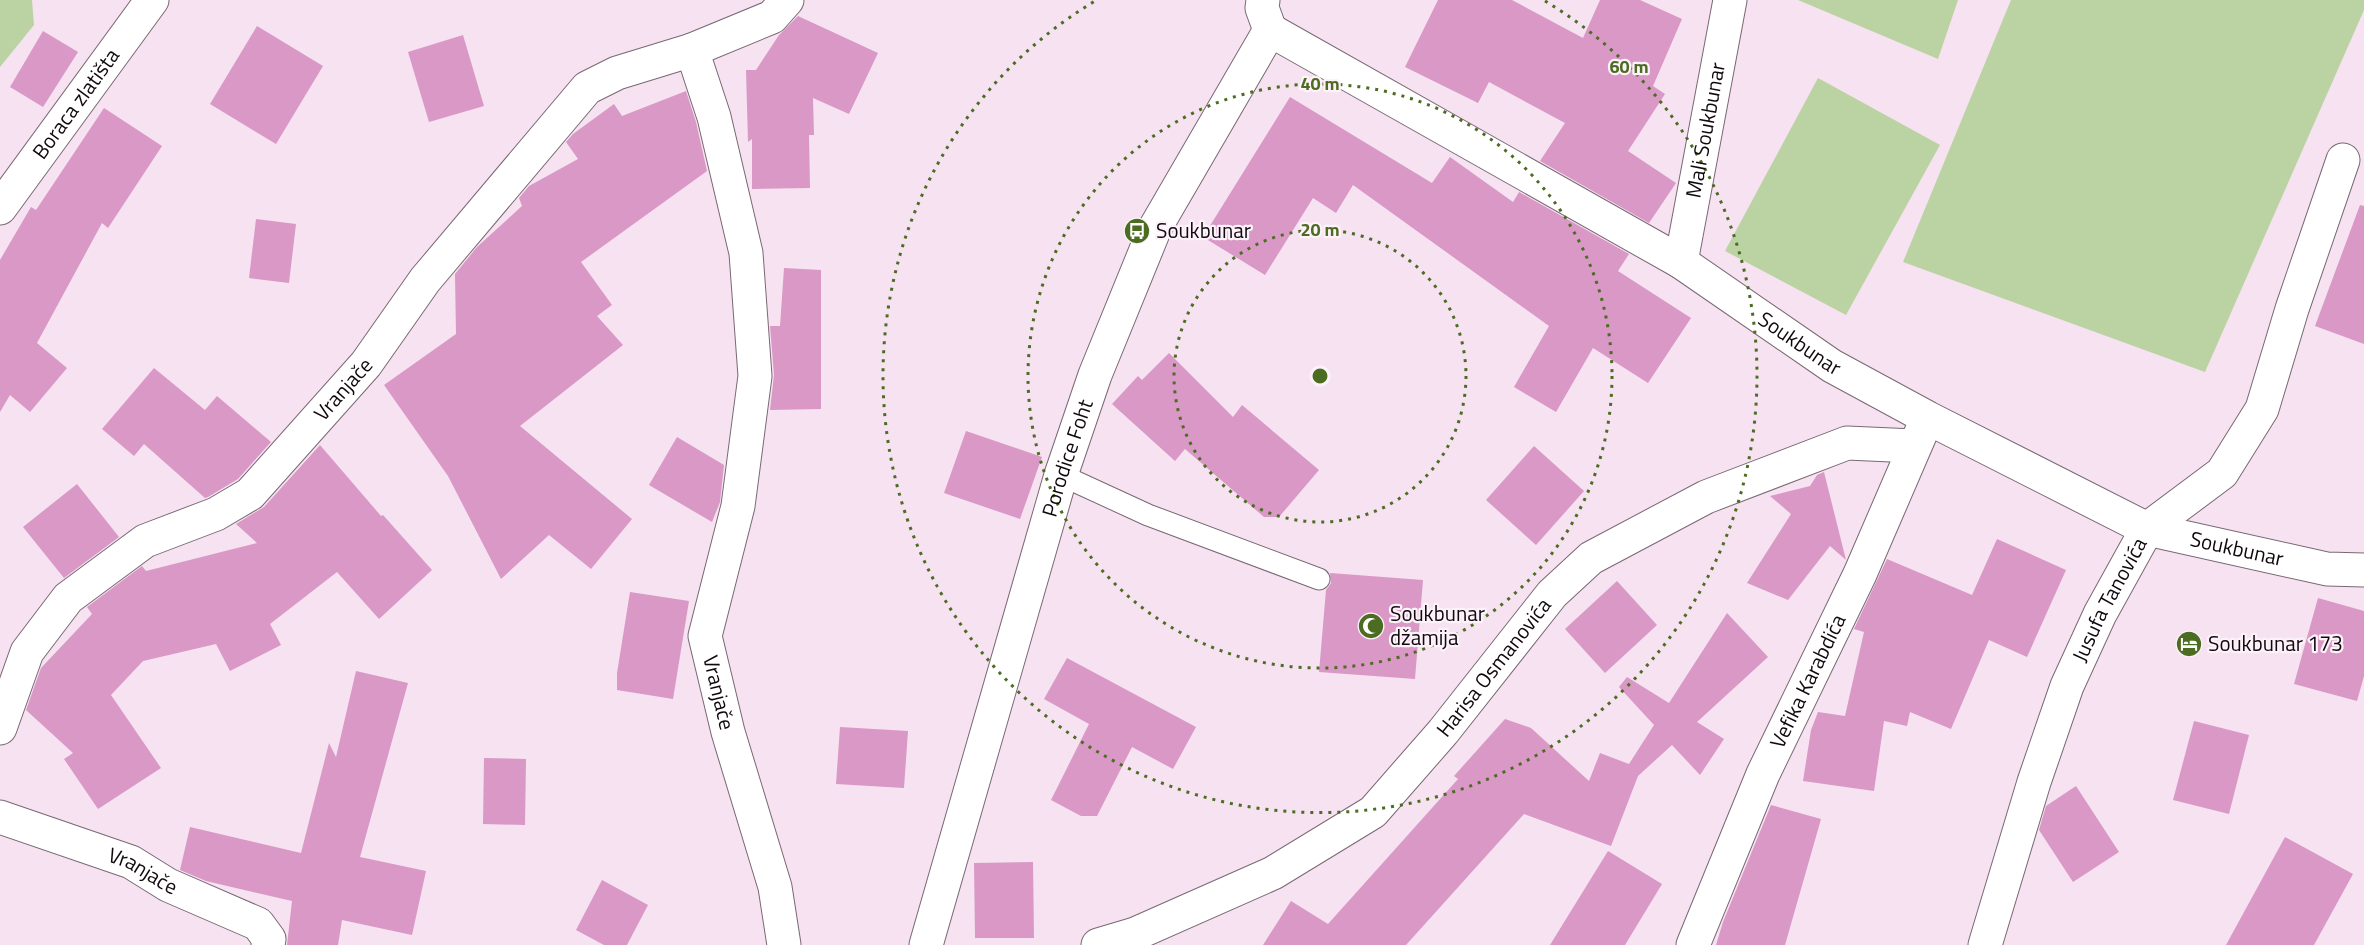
<svg xmlns="http://www.w3.org/2000/svg" width="2364" height="945" viewBox="0 0 2364 945" font-family="'Titillium Web',sans-serif">
	<style>
		.green { fill: #bbd3a3 }
		.building { fill: #d998c6 }
		.lines { fill: none; stroke-linecap: round; stroke-linejoin: round }
		.service-casing { stroke: #796874; stroke-width: 23 }
		.minor-casing { stroke: #796874; stroke-width: 35 }
		.service { stroke: #fff; stroke-width: 21 }
		.minor { stroke: #fff; stroke-width: 33 }
		.ring { fill: none; stroke: #4c6c22; stroke-width: 3; stroke-dasharray: 3 6 }
		.labels { text-anchor: middle; stroke-width: 4.5; stroke-linejoin: round; paint-order: stroke }
		.street-label { font-size: 21px; fill: #0f090e; stroke: #fef2fa }
		.poi-label { font-size: 21px; fill: #0f090e; stroke: #fef2fa; text-anchor: start }
		.centre { fill: #4c6c22; stroke: #fef2fa; stroke-width: 3 }
		.ring-label { font-size: 18px; text-anchor: middle; font-weight: bold; fill: #4c6c22; stroke: #fef2fa; stroke-width: 4.5; stroke-linejoin: round; paint-order: stroke }
	</style>
	<rect width="100%" height="100%" fill="#f6e2f0"/>
	<g class="green">
		<path d="M0,0h32l2,25 -34,42z"/>
		<path d="M1798,0h160l-20,59z"/>
		<path d="M2011,0h353v10l-159,362 -302,-110z"/>
		<path d="M1818,78l122,67 -94,170 -121,-64z"/>
	</g>
	<g class="building">
		<path d="M1438,0h74l71,38 17,-38h40l42,19 -29,67 12,8 -37,57 48,32 -27,40 -109,-62 25,-38 -76,-41 -11,21 -73,-36z"/>
		<path d="M798,16l80,37 -29,61 -36,-16 1,37h-5l1,53 -58,1v-50l-4,3 -2,-72h10l23,-35z"/>
		<path d="M257,26l66,40 -47,78 -66,-40z"/>
		<path d="M43,31l35,21 -35,55 -33,-20z"/>
		<path d="M463,35l21,71 -55,16 -21,-70z"/>
		<path d="M686,91l10,31 11,49 -126,91 31,43 -15,11 26,29 -103,81 112,93 -41,50 -42,-34 -48,44 -53,-103 -64,-91 72,-51 -1,-60 22,-27 45,-41 -3,-8 10,-12 49,-27 -12,-17 7,-8 41,-30 8,12z"/>
		<path d="M1290,97l142,86 18,-26 63,45 6,-10 110,62 -11,17 73,47 -43,65 -55,-35 -37,64 -42,-25 35,-61 -196,-141 -17,28 -23,-15 -48,77 -62,-38z"/>
		<path d="M104,108l58,38 -54,82 -6,-5 -65,120 30,25 -37,44 -20,-17 -10,17v-152l31,-53 5,3z"/>
		<path d="M2360,205l4,1v138l-49,-18z"/>
		<path d="M256,219l40,5 -7,59 -40,-5z"/>
		<path d="M784,268l37,2v139l-51,1 4,-35 -4,-49h10z"/>
		<path d="M1169,353l64,64 9,-12 77,65 -40,47h-15l-79,-68 -10,12 -63,-57 26,-28 4,4z"/>
		<path d="M154,368l51,42 12,-14 54,46 -33,37 -30,18 -3,1 -61,-54 -10,12 -32,-27z"/>
		<path d="M966,431l76,26 -22,62 -76,-26z"/>
		<path d="M677,437l47,28 -4,37 -8,20 -63,-37z"/>
		<path d="M320,445l61,71 2,-1 49,55 -53,49 -42,-47 -67,52 11,21 -51,26 -14,-27 -73,17 -32,34 50,73 -63,41 -34,-50 9,-6 -47,-43 15,-42 51,-54 -5,-7 55,-41 4,5 111,-28 -21,-19 28,-17z"/>
		<path d="M1534,446l50,45 -48,54 -50,-45z"/>
		<path d="M1824,472l22,88 -16,-14 -42,54 -41,-17 44,-69 -21,-18 40,-10 7,-11z"/>
		<path d="M77,484l42,53 -55,41 -41,-51z"/>
		<path d="M1997,539l69,31 -39,87 -38,-17 -38,89 -41,-17 -3,14 -23,-5 -10,70 -71,-10 8,-51 7,-18 27,4 19,-84 -10,-3 33,-70 85,36z"/>
		<path d="M1330,573l93,7 -8,99 -96,-7 7,-82 5,-7z"/>
		<path d="M1617,581l40,44 -52,48 -40,-44z"/>
		<path d="M630,592l59,9 -16,98 -56,-9v-17z"/>
		<path d="M2318,598l46,13v65l-7,25 -63,-17z"/>
		<path d="M1727,613l41,44 -71,65 27,17 -24,36 -28,-30 -34,31 -27,70 -87,-32 -118,131h-143l28,-44 37,23 130,-145 -4,-3 51,-57 26,9 58,53 11,-28 29,11 25,-39 -35,-38 8,-10 42,26z"/>
		<path d="M1067,658l129,69 -23,42 -41,-22 -35,69h-16l-30,-16 38,-76 -45,-25z"/>
		<path d="M356,671l52,12 -48,174 66,14 -14,64 -70,-15 -4,25h-51l5,-44 -86,-20 -26,-11 10,-43 111,26 28,-110 7,14z"/>
		<path d="M2194,721l55,14 -20,79 -56,-14z"/>
		<path d="M840,727l68,4 -4,57 -68,-4z"/>
		<path d="M484,758l42,1 -1,66 -42,-1z"/>
		<path d="M2076,786l43,66 -46,30 -34,-52 7,-24z"/>
		<path d="M1771,805l50,14 -36,126h-69l7,-23z"/>
		<path d="M2285,837l68,37 -39,71h-88z"/>
		<path d="M1608,851l54,33 -37,61h-75z"/>
		<path d="M1033,862l1,76h-59l-1,-75z"/>
		<path d="M602,880l46,25 -21,40h-23l-28,-15z"/>
	</g>
	<g class="lines">
		<g class="service-casing">
			<path id="service" d="M1061,475l87,40 171,64"/>
		</g>
		<g class="minor-casing">
			<g id="minor">
				<path d="M1263,0l-1,8 8,22"/>
				<path id="s1" d="M1270,30l411,232 151,104 96,52 219,111 180,40 37,1"/>
				<path id="s2" d="M692,50l22,67 32,136 9,123 -17,130 -33,130 23,96 47,155 9,58"/>
				<path id="s3" d="M0,208l152,-208"/>
				<path id="s4" d="M1681,262l49,-262"/>
				<path id="s5" d="M0,728l27,-76 41,-54 77,-57 71,-27 34,-20 116,-130 59,-84 162,-192 30,-15 75,-23 80,-33 15,-17"/>
				<path id="s6" d="M0,817l131,45 37,23 90,39 11,15 -1,6"/>
				<path id="s7" d="M926,945l135,-470 34,-100 60,-147 115,-198"/>
				<path id="s8" d="M1098,945l37,-11 138,-61 100,-61 70,-80 109,-138 39,-36 115,-61 141,-54 67,3"/>
				<path id="s9" d="M1693,945l70,-171 97,-200 63,-146"/>
				<path id="s10" d="M1985,945l49,-163 33,-96 33,-72 47,-85 75,-56 40,-64 30,-100 51,-149"/>
			</g>
		</g>
		<use href="#service" class="service"/>
		<use href="#minor" class="minor"/>
	</g>
	<g class="ring">
		<circle cx="1320" cy="376" r="146"/>
		<circle cx="1320" cy="376" r="292"/>
		<path d="M1545 1A437 437 0 1 1 1095 1"/>
	</g>
	<defs>
		<g id="bus-disc" transform="scale(1.35)"><circle r="9.5" fill="#4c6c22" stroke="#fef2fa"/><path d="M-5-6H5V4H4V6H2V4H-2V6H-4V4H-5ZM-3.5-4V0h7V-4ZM-3.5 1.2v1.5H-2V1.2ZM2 1.2v1.5H3.5V1.2Z" fill="#fff"/></g>
		<g id="mosque-disc" transform="scale(1.35)"><circle r="9.5" fill="#4c6c22" stroke="#fef2fa"/><path d="M3.5-4.9A6 6 0 1 0 3.5 4.9A5 5 0 1 1 3.5-4.9Z" fill="#fff"/></g>
		<g id="hotel-disc" transform="scale(1.35)"><circle r="9.5" fill="#4c6c22" stroke="#fef2fa"/><path d="M-6-4.5h1.5V1H6V5H4.5V3h-9V5H-6ZM-4 0a1.8 1.8 0 1 1 3.6 0ZM.5 0V-2.5h3Q6-2.5 6 0Z" fill="#fff"/></g>
	</defs>
	<g fill-rule="evenodd">
		<use href="#bus-disc" x="1137" y="231"/>
		<use href="#mosque-disc" x="1371" y="626"/>
		<use href="#hotel-disc" x="2189" y="644"/>
	</g>
	<g class="labels">
		<g class="street-label">
			<text dy="7" stroke="none"><textPath href="#s3" startOffset="129">Boraca zlatišta</textPath></text>
			<text dy="7" stroke="none"><textPath href="#s4" startOffset="134">Mali Soukbunar</textPath></text>
			<text dy="7" stroke="none"><textPath href="#s1" startOffset="616">Soukbunar</textPath></text>
			<text dy="7" stroke="none"><textPath href="#s5" startOffset="500">Vranjače</textPath></text>
			<text dy="7" stroke="none"><textPath href="#s7" startOffset="507">Porodice Foht</textPath></text>
			<text dy="7" stroke="none"><textPath href="#s1" startOffset="1102">Soukbunar</textPath></text>
			<text dy="7" stroke="none"><textPath href="#s10" startOffset="368">Jusufa Tanovića</textPath></text>
			<text dy="7" stroke="none"><textPath href="#s8" startOffset="495">Harisa Osmanovića</textPath></text>
			<text dy="7" stroke="none"><textPath href="#s9" startOffset="288">Vefika Karabdića</textPath></text>
			<text dy="7" stroke="none"><textPath href="#s2" startOffset="657">Vranjače</textPath></text>
			<text dy="7" stroke="none"><textPath href="#s6" startOffset="153">Vranjače</textPath></text>
		</g>
		<g class="poi-label">
			<text x="1156" y="238">Soukbunar</text>
			<text x="1390" y="621">Soukbunar<tspan x="1390" dy="24">džamija</tspan></text>
			<text x="2208" y="651">Soukbunar 173</text>
		</g>
	</g>
	<circle cx="1320" cy="376" r="9" class="centre"/>
	<g class="ring-label">
		<text x="1629" y="73">60 m</text>
		<text x="1320" y="90">40 m</text>
		<text x="1320" y="236">20 m</text>
	</g>
</svg>
